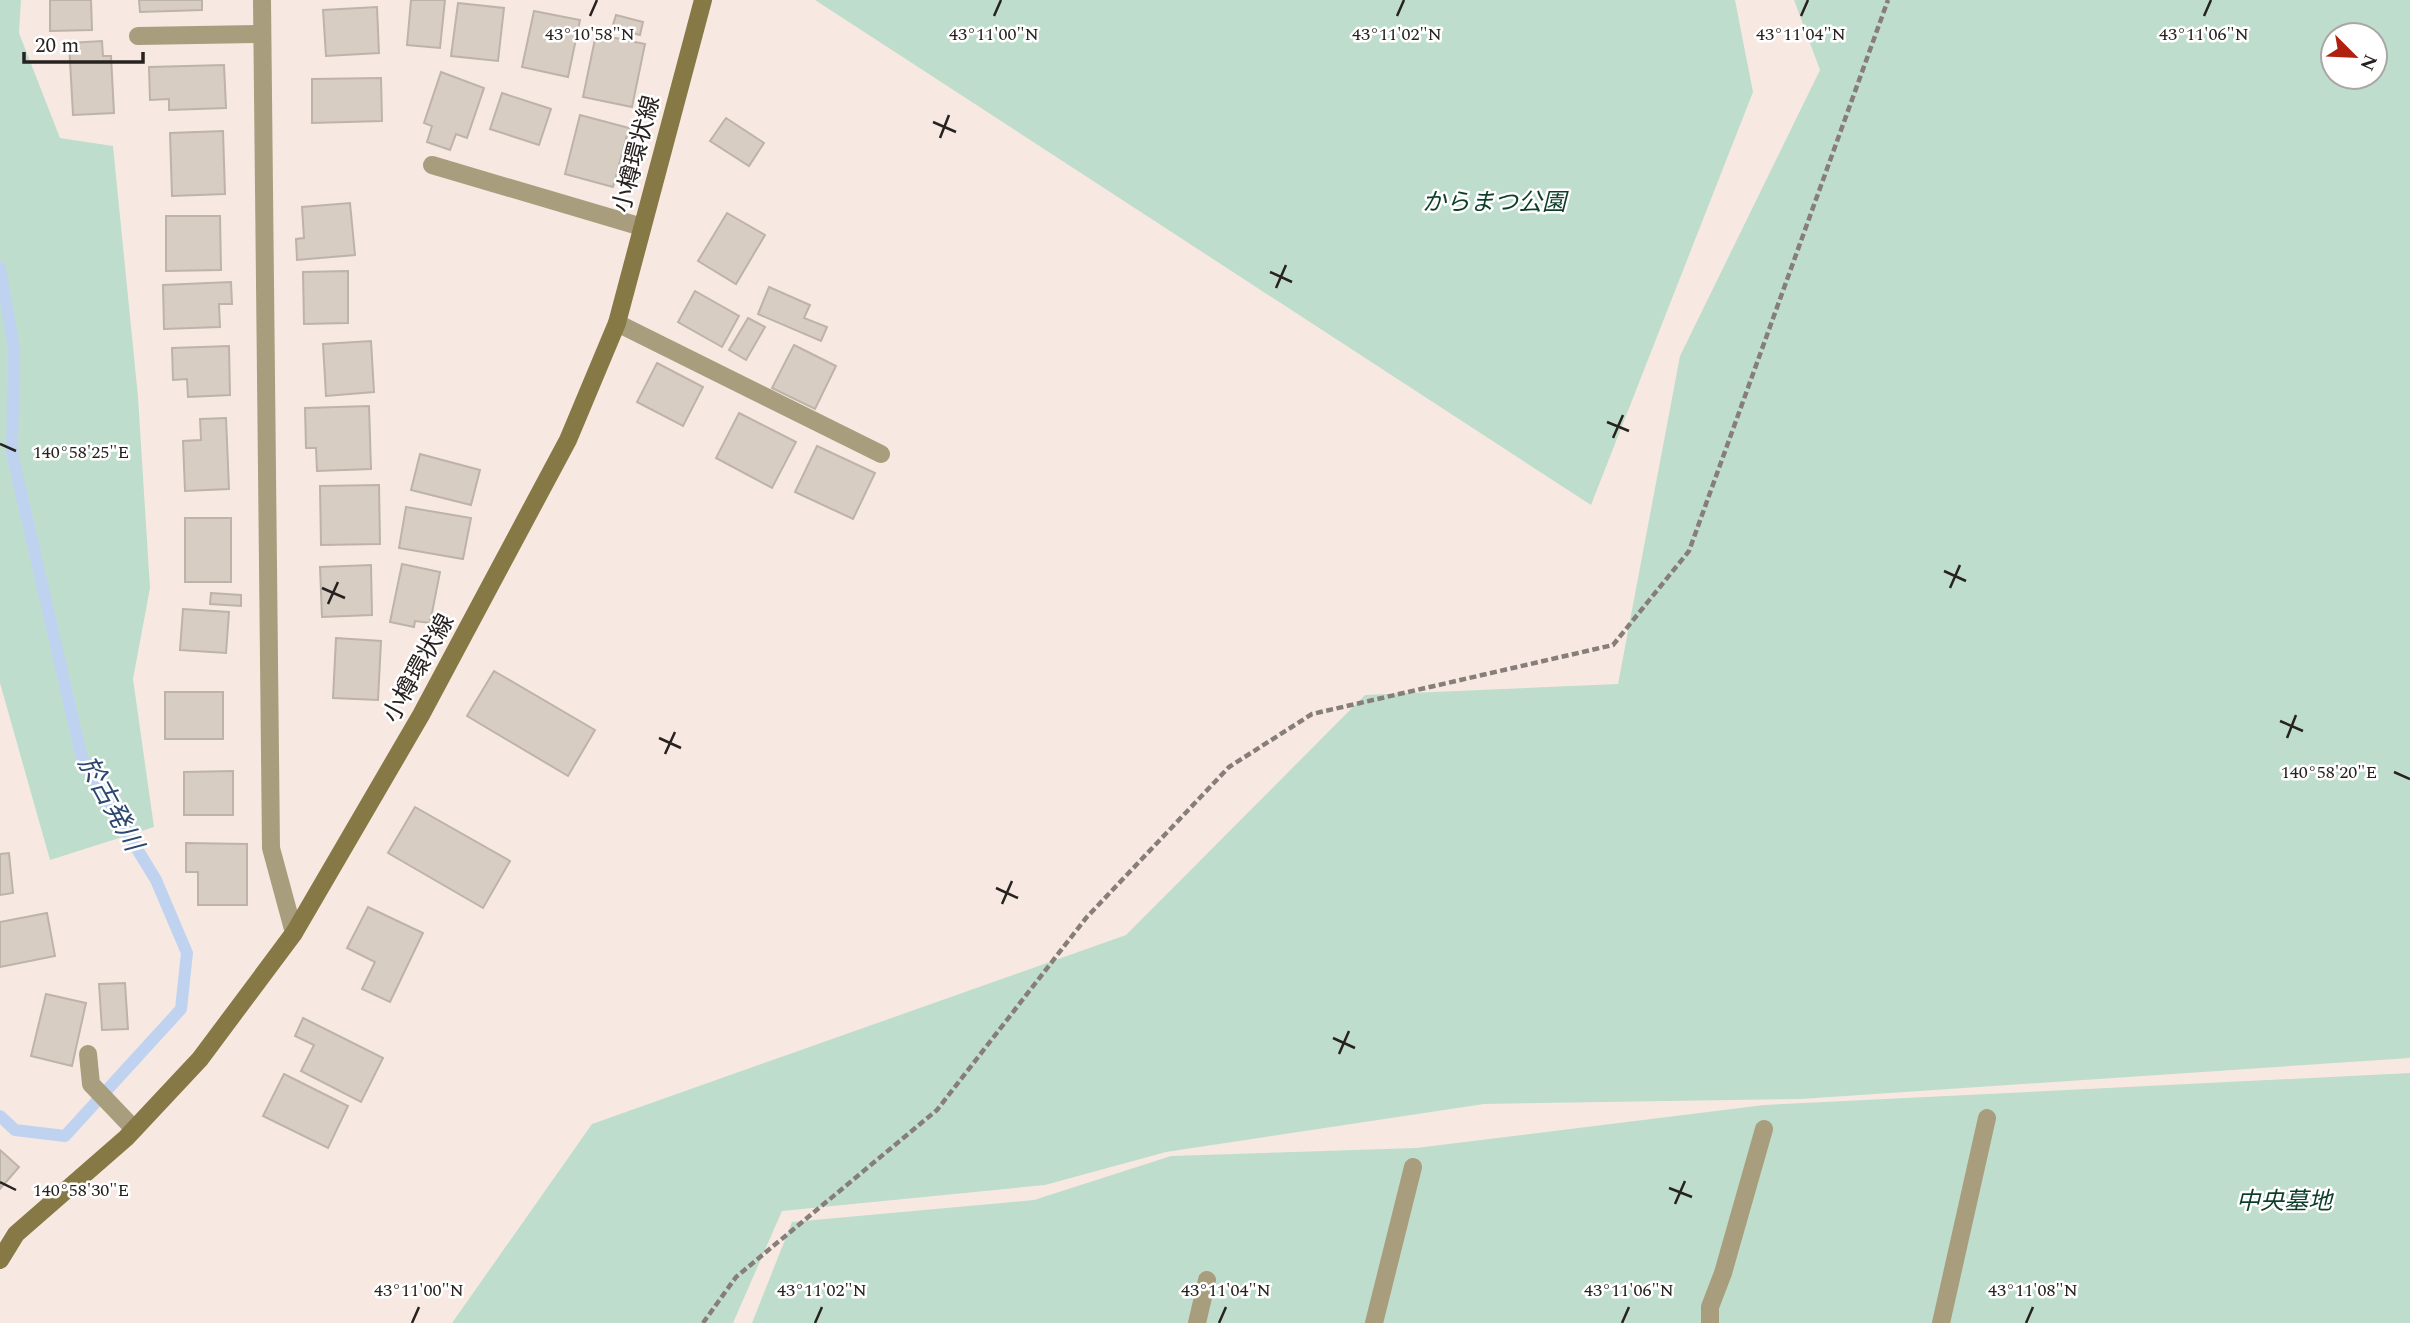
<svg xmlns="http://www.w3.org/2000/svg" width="2410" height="1323" viewBox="0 0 2410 1323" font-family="Spectral,'Noto Sans JP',serif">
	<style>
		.green { fill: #bfddcd; fill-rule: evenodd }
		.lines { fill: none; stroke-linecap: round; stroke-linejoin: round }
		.stream { stroke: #bfd3f1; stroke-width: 12 }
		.building { fill: #d7cdc3; stroke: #bdb3a9; stroke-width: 2 }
		.path { stroke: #877e79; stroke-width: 4.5; stroke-dasharray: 7 3.5; stroke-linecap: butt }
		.service { stroke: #a89e7d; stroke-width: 18 }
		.minor { stroke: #a89e7d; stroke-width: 18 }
		.secondary { stroke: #877945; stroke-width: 18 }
		.ticks { fill: none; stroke: #27221f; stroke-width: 2.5 }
		.labels { text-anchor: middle; stroke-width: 5; stroke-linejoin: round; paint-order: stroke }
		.street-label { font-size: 24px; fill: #27221f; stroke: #fff }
		.park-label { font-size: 24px; font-style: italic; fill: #0d3e2a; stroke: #fff }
		.water-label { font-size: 26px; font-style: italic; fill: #2d4770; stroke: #fff }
		.ticks-label { font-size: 18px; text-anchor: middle; fill: #27221f; stroke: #fff; stroke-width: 5; stroke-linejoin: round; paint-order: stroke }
	</style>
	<rect width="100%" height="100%" fill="#f7e9e2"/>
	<g class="green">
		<path d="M0,0h21l-2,33 41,105 53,8 25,251 12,191 -17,91 21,148 -104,33 -50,-177z"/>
		<path d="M815,0h920l18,92 -162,413z"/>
		<path d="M1794,0h616v1058l-609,41 -317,5 -318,48 -121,33 -263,26 -49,112h-281l140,-199 534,-189 239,-240 253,-11 62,-328 140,-286zM2333,35h42v42h-42z"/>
		<path d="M2410,1073v250h-1658l40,-101 242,-22 137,-44 245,-8 348,-43z"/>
	</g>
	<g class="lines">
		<path class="stream" d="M0,268l14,80 -2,105 70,306 74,121 31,73 -6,56 -116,127 -50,-6 -15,-14"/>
	</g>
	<g class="building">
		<path d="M50,0h41l1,30 -42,1z"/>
		<path d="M139,0h63v10l-62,2z"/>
		<path d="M411,0h34l-5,48 -33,-3z"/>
		<path d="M458,3l46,5 -6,53 -47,-5z"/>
		<path d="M377,7l2,46 -53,3 -3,-46z"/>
		<path d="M534,11l46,9 -12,57 -46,-10z"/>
		<path d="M616,15l27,7 -3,13 -28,-7z"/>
		<path d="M596,34l49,10 -13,63 -49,-10z"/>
		<path d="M102,41l1,15h8l3,57 -41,2 -4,-72z"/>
		<path d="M224,65l2,43 -57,2v-11l-19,1 -1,-33z"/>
		<path d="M441,72l43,16 -17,50 -11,-4 -6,16 -23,-8 5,-16 -8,-3z"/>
		<path d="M381,78l1,43 -70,2v-44z"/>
		<path d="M502,93l49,16 -12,36 -49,-16z"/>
		<path d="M580,115l49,13 -16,59 -48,-13z"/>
		<path d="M726,118l38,25 -15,23 -39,-25z"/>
		<path d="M223,131l2,63 -53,2 -2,-63z"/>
		<path d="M350,203l5,52 -58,5 -1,-21 8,-1 -2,-31z"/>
		<path d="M727,213l38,22 -29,49 -38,-23z"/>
		<path d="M166,216h54l1,54 -55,1z"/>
		<path d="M348,271v52l-44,1 -1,-52z"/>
		<path d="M231,282l1,22h-13l1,23 -56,2 -1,-44z"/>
		<path d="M769,287l41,18 -6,13 23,9 -6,14 -63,-27z"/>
		<path d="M695,291l44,25 -17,31 -44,-25z"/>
		<path d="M748,318l17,9 -19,33 -17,-10z"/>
		<path d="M371,341l3,51 -48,4 -3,-52z"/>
		<path d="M794,345l42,21 -21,43 -43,-21z"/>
		<path d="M229,346l1,49 -42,2 -1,-18 -14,1 -1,-32z"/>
		<path d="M657,363l46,24 -20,39 -46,-24z"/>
		<path d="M369,406l2,63 -54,2 -1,-23h-10l-1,-40z"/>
		<path d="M739,413l57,29 -24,46 -56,-30z"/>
		<path d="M226,418l3,71 -44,2 -2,-50 18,-1 -1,-21z"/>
		<path d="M817,446l58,27 -22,46 -58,-27z"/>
		<path d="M420,454l60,16 -9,35 -60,-15z"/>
		<path d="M379,485l1,59 -59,1 -1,-59z"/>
		<path d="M406,507l65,11 -8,41 -64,-11z"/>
		<rect x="185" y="518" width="46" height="64"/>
		<path d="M402,564l38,8 -10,51 -15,-2 -1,6 -24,-5z"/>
		<path d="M371,565l1,50 -50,2 -2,-50z"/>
		<path d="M211,593l30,2v11l-31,-2z"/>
		<path d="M183,609l46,3 -3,41 -46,-3z"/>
		<path d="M336,638l45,3 -3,59 -45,-2z"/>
		<path d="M494,671l101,59 -27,46 -101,-60z"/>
		<rect x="165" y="692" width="58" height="47"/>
		<path d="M233,771v44h-49v-43z"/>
		<path d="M415,807l95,54 -27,47 -95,-55z"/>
		<path d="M186,843l61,1v61h-49v-33h-12z"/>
		<path d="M9,853l4,40 -13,2v-41z"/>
		<path d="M368,907l55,26 -33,69 -28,-13 13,-27 -28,-14z"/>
		<path d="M47,913l8,43 -55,11v-45z"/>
		<path d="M125,983l3,46 -26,1 -3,-46z"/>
		<path d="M46,994l40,9 -14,63 -41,-10z"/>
		<path d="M303,1018l80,40 -22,44 -60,-31 13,-26 -19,-9z"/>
		<path d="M284,1074l64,32 -20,42 -65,-32z"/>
		<path d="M0,1150l19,17 -19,22z"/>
	</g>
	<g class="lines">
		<path class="path" d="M703,1323l33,-46 201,-167 149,-192 143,-151 83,-53 301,-69 76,-94 199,-551"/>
		<g class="service">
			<path d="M88,1054l3,30 43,45"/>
			<path d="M1197,1323l10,-43"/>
			<path d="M1374,1323l39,-156"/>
			<path d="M1710,1323v-16l13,-34 41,-144"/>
			<path d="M1941,1323l46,-205"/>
		</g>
		<g class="minor">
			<path d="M262,0l9,848 23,85"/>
			<path d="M138,36l124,-2"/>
			<path d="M432,165l210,62"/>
			<path d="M617,323l264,131"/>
		</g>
		<path class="secondary" d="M0,1260l16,-26 110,-96 74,-79 94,-126 127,-218 147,-275 49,-117 86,-323"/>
	</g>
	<path class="ticks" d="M590,16l7,-16M994,16l7,-16M1397,16l7,-16M1801,16l7,-16M2204,16l7,-16M933,122l23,10M940,138l9,-23M1270,272l22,10M1276,288l10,-23M1607,422l22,9M1613,438l10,-23M0,444l16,7M1944,571l22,10M322,588l23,10M1950,588l10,-23M328,604l10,-22M2280,721l23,10M659,738l22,10M2287,738l9,-23M665,754l10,-22M2394,772l16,7M996,888l22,10M1002,904l10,-23M1333,1038l22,10M1339,1054l10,-23M0,1182l16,8M1669,1188l23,9M1675,1204l10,-23M412,1323l7,-16M815,1323l7,-16M1219,1323l7,-16M1622,1323l7,-16M2026,1323l7,-16"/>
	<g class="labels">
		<g class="street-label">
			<text transform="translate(636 154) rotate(-75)" y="8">小樽環状線</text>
			<text transform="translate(418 668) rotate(-61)" y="8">小樽環状線</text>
		</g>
		<g class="park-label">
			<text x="1494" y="210">からまつ公園</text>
			<text x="2284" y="1209">中央墓地</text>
		</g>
		<g class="water-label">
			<text transform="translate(111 803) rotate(61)" y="9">於古発川</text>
		</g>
	</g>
	<g class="ticks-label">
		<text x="590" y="40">43°10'58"N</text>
		<text x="1397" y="40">43°11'02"N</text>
		<text x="1801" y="40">43°11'04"N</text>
		<text x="2204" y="40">43°11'06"N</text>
		<text x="994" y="40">43°11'00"N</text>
		<text x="81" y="458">140°58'25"E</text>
		<text x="2329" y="778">140°58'20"E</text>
		<text x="81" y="1196">140°58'30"E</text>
		<text x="419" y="1296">43°11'00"N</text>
		<text x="822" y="1296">43°11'02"N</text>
		<text x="1226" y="1296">43°11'04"N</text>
		<text x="1629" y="1296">43°11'06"N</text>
		<text x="2033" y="1296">43°11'08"N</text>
	</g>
	<g transform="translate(2354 56) rotate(114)"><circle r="33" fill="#ffffff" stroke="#a9a7a5" stroke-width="2"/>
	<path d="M0-5L12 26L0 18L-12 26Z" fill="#af2010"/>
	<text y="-10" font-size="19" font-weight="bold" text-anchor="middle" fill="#27221f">N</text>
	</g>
	<path d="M24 52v10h119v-10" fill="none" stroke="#27221f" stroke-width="3.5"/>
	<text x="35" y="52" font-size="21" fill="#27221f" stroke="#ffffff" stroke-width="5" paint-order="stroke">20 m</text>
</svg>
